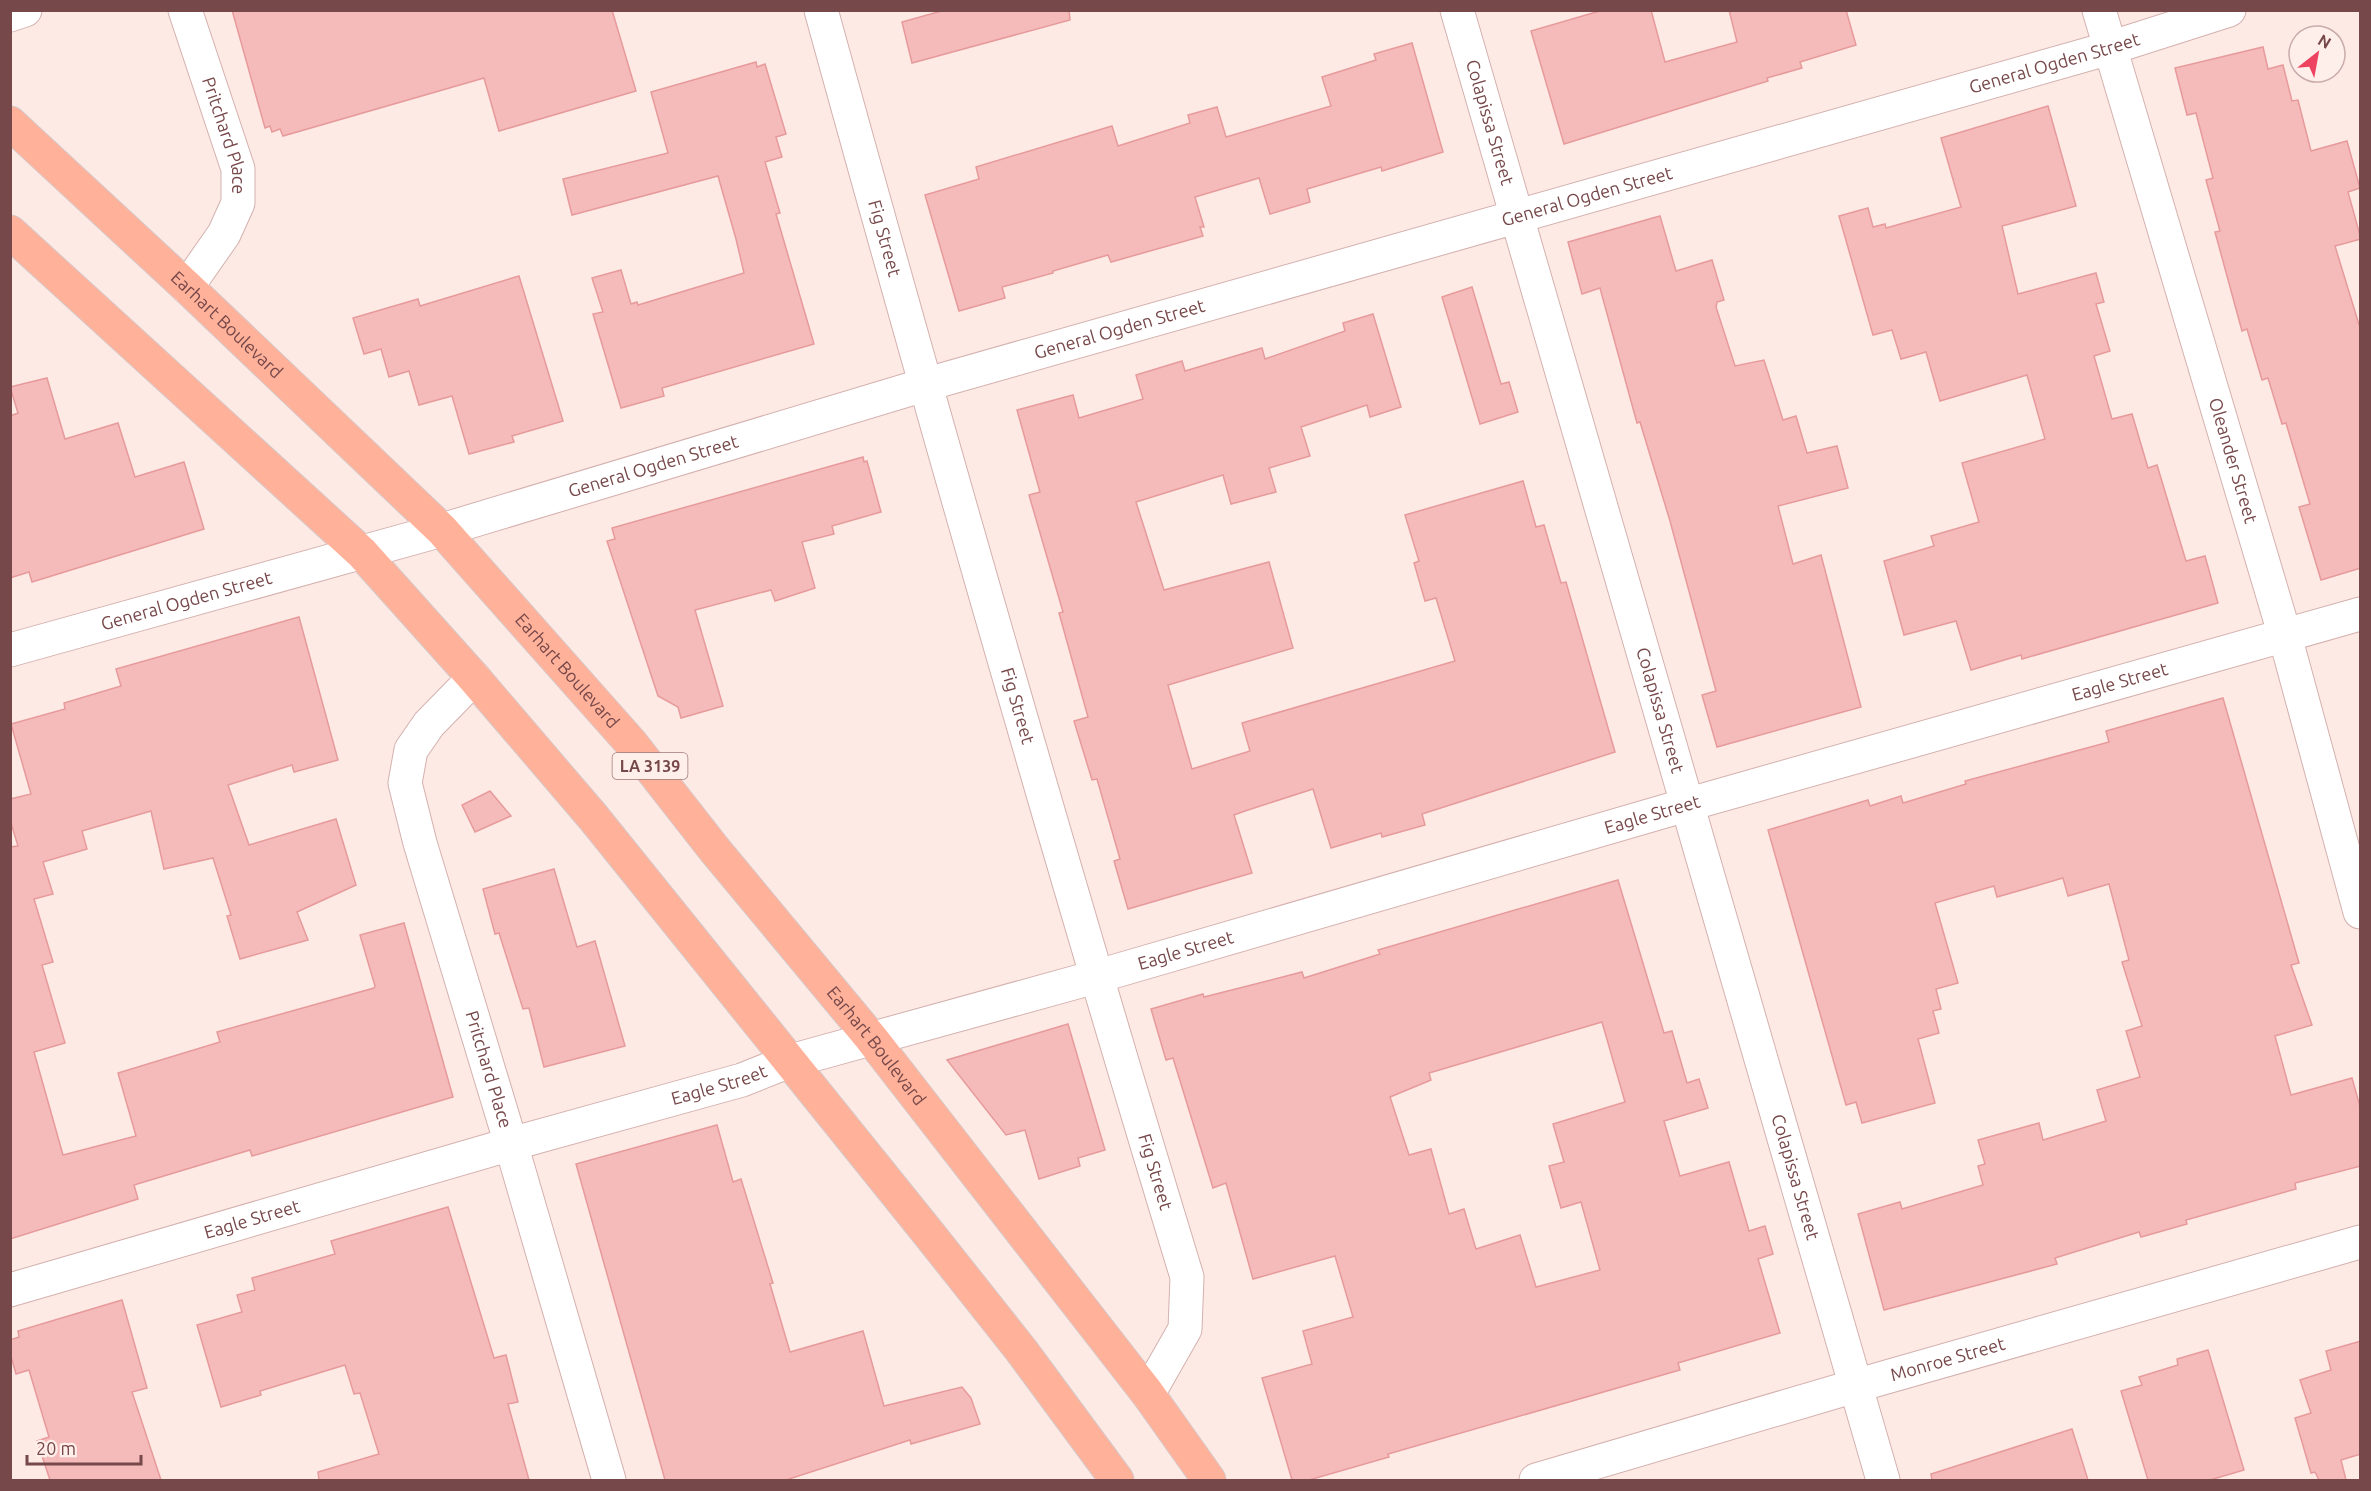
<svg xmlns="http://www.w3.org/2000/svg" width="2371" height="1491" viewBox="0 0 2371 1491" font-family="Ubuntu,sans-serif">
	<style>
		.building { fill: #f4bbba; stroke: #e79a9b; stroke-width: 1.5; fill-rule: evenodd }
		.lines { fill: none; stroke-linecap: round; stroke-linejoin: round }
		.street-casing { stroke: #d4b1af; stroke-width: 35 }
		.primary-casing { stroke: #d6c8c9; stroke-width: 35 }
		.street { stroke: #fff; stroke-width: 33 }
		.primary { stroke: #ffb19a; stroke-width: 33 }
		.labels { text-anchor: middle; stroke-width: 6; stroke-linejoin: round; paint-order: stroke }
		.shield { fill: #ffefeb; stroke: #a07a7a; stroke-width: 1.5 }
		.shield-label { font-size: 16px; font-weight: bold; fill: #77484a }
		.street-label { font-size: 18px; fill: #77484a; stroke: #ffefeb }
	</style>
	<rect width="100%" height="100%" fill="#fdeae4"/>
	<g class="building">
		<path d="M232,10h380l24,81 -137,40 -15,-53 -201,58 -3,-7 -8,3 -2,-6 -5,2z"/>
		<path d="M945,10h124l1,10 -158,43 -10,-41z"/>
		<path d="M1603,10h48l14,52 72,-20 -8,-32h117l10,35 -56,17 2,6 -35,10 1,3 -204,63 -33,-113z"/>
		<path d="M1412,43l31,109 -61,19 -1,-4 -74,22 3,13 -40,12 -11,-36 -64,19 9,30h-4l3,9 -92,26 -3,-7 -55,16v2l-51,14 3,11 -46,13 -34,-116 54,-16 -3,-12 136,-41 6,20 72,-23 -2,-8 29,-8 9,30 105,-31 -9,-29 54,-17 -2,-6z"/>
		<path d="M2263,47l5,22 15,-4 9,36 6,-1 13,51 36,-10 13,47 -12,4 13,47 -26,7 26,85v237l-40,12 -22,-73 11,-3 -24,-81 -4,1 -14,-46 -6,2 -15,-51 -5,2 -27,-99 5,-1 -14,-51 7,-2 -17,-65 -9,2 -12,-47z"/>
		<path d="M756,62l1,5 8,-3 21,70 -10,3 6,20 -17,5 15,51 -4,1 38,130 -152,44 2,8 -43,12 -28,-94 10,-2 -11,-34 29,-8 10,34 6,-2 1,3 106,-32 -8,-34 -18,-63 -146,39 -9,-36 105,-26 -17,-61z"/>
		<path d="M2048,106l28,100 -74,20 16,68 78,-21 8,29 -8,2 14,47 -16,5 18,63 20,-5 16,54 9,-3 29,96 19,-5 13,47 -196,56 -1,-4 -50,15 -15,-49 -52,14 -20,-74 50,-15 -3,-10 48,-14 -17,-59 83,-24 -18,-64 -87,26 -14,-49 -25,7 -9,-29 -19,5 -34,-119 29,-8 5,19 12,-3 1,4 75,-21 -20,-69z"/>
		<path d="M1660,216l16,55 36,-11 12,40 -7,2 -1,5 19,59 29,-6 19,60 13,-4 11,37 30,-7 11,42 -70,18 15,58 28,-9 40,152 -144,40 -15,-52 14,-4 -46,-170 -30,-99 -3,1 -37,-135 -18,6 -14,-52z"/>
		<path d="M519,276l44,145 -51,15 2,6 -45,12 -17,-58 -33,9 -10,-34 -20,6 -8,-28 -17,5 -11,-36 65,-19 2,7z"/>
		<path d="M1472,287l29,97 8,-2 9,30 -38,12 -38,-127z"/>
		<path d="M1373,314l28,93 -31,10 -3,-12 -66,22 9,29 -41,12 7,24 -45,12 -8,-29 -87,27 28,88 105,-28 24,86 -125,37 24,84 58,-18 -8,-28 213,-62 -19,-63 -11,3 -11,-38 5,-2 -14,-46 118,-34 13,46 8,-2 17,58 5,-1 49,170 -193,62 3,11 -43,12 -1,-4 -50,15 -18,-59 -68,22 -11,4 18,58 -124,36 -14,-48 6,-2 -23,-80 -5,1 -18,-59 14,-4 -29,-104 4,-1 -34,-117 11,-3 -23,-82 56,-15 6,23 64,-19 -7,-24 46,-14 3,10 77,-23 3,11 80,-28 -2,-8z"/>
		<path d="M47,378l18,61 53,-16 17,54 49,-15 20,67 -172,53 -3,-10 -19,6v-162l8,-3 -8,-26z"/>
		<path d="M863,457l1,5 3,-1 14,51 -49,14 2,8 -32,8 13,46 -40,13 -4,-11 -76,20 28,96 -42,12 -3,-11 -20,-11 -51,-155 8,-2 -3,-11z"/>
		<path d="M299,617l39,143 -44,12 -2,-7 -64,20 21,60 87,-26 20,66 -59,27 11,28 -68,19 -13,-43 4,-1 -18,-57 -49,11 -13,-58 -69,20 5,18 -44,13 10,32 -19,5 19,63 -11,3 23,78 -31,9 29,103 73,-19 -18,-63 102,-31 -3,-10 157,-44 1,-2 -15,-51 44,-12 49,174 -201,59 -2,-6 -116,35 4,14 -128,40v-392l8,-1 -8,-26v-21l21,-5 -20,-70 54,-15 -1,-6 57,-17 -5,-17z"/>
		<path d="M2223,698l76,265 -8,2 21,60 -37,11 16,59 61,-17 9,32v56l-66,17 1,6 -110,31 1,4 -46,13 -2,-5 -84,26 2,6 -173,46 -26,-96 42,-12 2,7 81,-24 -5,-19 7,-2 -7,-24 61,-17 4,17 63,-19 -9,-31 43,-13 -14,-46 16,-5 -20,-64 7,-2 -20,-76 -41,12 -5,-18 -66,19 -3,-11 -59,17 23,80 -22,6 5,20 -8,2 6,22 -21,6 17,64 -73,20 -6,-21 -10,3 -78,-275 100,-30 2,6 31,-10 2,7 63,-19 -1,-3 144,-39 -3,-11z"/>
		<path d="M490,791l21,25 -36,16 -13,-27z"/>
		<path d="M554,869l23,78 18,-6 30,105 -81,21 -15,-59 -6,1 -24,-76 -4,1 -12,-45z"/>
		<path d="M1618,880l46,153 8,-2 15,52 12,-4 9,29 -44,13 16,55 49,-14 20,69 16,-5 8,28 -15,5 22,74 -102,30 2,7 -292,84 1,3 -80,23h-17l-30,-102 50,-14 -9,-33 50,-14 -18,-61 -82,23 -27,-96 -13,5 -40,-130 -7,2 -15,-51 52,-15 1,3 98,-25 2,6 76,-24 -2,-4zM1602,1022l23,80 -72,22 11,38 -15,4 12,42 20,-6 19,68 -64,17 -16,-52 -44,14 -12,-40 -15,5 -18,-65 -22,6 -19,-58 41,-17 -2,-7z"/>
		<path d="M1068,1024l37,126 -27,8 2,8 -41,13 -14,-49 -19,5 -59,-75z"/>
		<path d="M717,1125l16,57 8,-3 32,104 -3,1 20,68 73,-21 21,75 78,-19 9,11 9,26 -69,20 -1,-4 -124,40h-121l-89,-316z"/>
		<path d="M448,1207l46,151 12,-3 12,47 -10,2 21,76h-210l-1,-8 61,-18 -19,-61 -6,1 -9,-29 -85,26 1,4 -40,12 -24,-82 45,-13 -5,-17 18,-5 -3,-12 83,-24 -4,-13z"/>
		<path d="M122,1300l25,88 -15,4 29,88h-111l-13,-39 12,-4 -20,-67 -13,4 -6,-21v-13l9,-3 -1,-6z"/>
		<path d="M2361,1341v113l-20,6 5,20h-27l-4,-8 -4,1 -16,-55 16,-5 -11,-33 31,-10 -5,-19z"/>
		<path d="M2208,1350l36,120 -34,10h-62l-27,-89 21,-6 -3,-8 39,-12 -1,-6z"/>
		<path d="M2072,1429l16,51h-156l-1,-6z"/>
	</g>
	<g class="lines">
		<g class="street-casing">
			<g id="street">
				<path id="s1" d="M185,10l53,159v34l-14,31 -37,53"/>
				<path id="s2" d="M821,10c117,424 238,847 366,1267l-2,52 -37,65"/>
				<path id="s3" d="M1457,10l426,1470"/>
				<path id="s4" d="M2099,10l186,626 75,276"/>
				<path d="M10,15l15,-5"/>
				<path id="s5" d="M10,650l432,-120 482,-145 1186,-337 119,-38"/>
				<path id="s6" d="M474,678l-45,46 -18,26 -6,33 15,60 91,301 98,336"/>
				<path id="s7" d="M10,1290l501,-146 231,-64 45,-18 308,-85 591,-172 674,-191"/>
				<path id="s8" d="M1536,1480l319,-94 505,-144"/>
			</g>
		</g>
		<g class="primary-casing">
			<g id="primary">
				<path id="s9" d="M10,123l177,164 255,243 189,213 83,106 157,189 277,356 61,86"/>
				<path d="M10,232l352,321 112,125 119,139 336,417 92,116 96,130"/>
			</g>
		</g>
		<use href="#street" class="street"/>
		<use href="#primary" class="primary"/>
	</g>
	<g class="labels">
		<rect class="shield" x="612.5" y="753" width="75" height="26" rx="4.5"/>
		<g class="shield-label">
			<text x="650" y="772">LA 3139</text>
		</g>
		<g class="street-label">
			<text dy="6" stroke="none"><textPath href="#s5" startOffset="2127">General Ogden Street</textPath></text>
			<text dy="6" stroke="none"><textPath href="#s3" startOffset="117">Colapissa Street</textPath></text>
			<text dy="6" stroke="none"><textPath href="#s1" startOffset="132">Pritchard Place</textPath></text>
			<text dy="6" stroke="none"><textPath href="#s5" startOffset="1641">General Ogden Street</textPath></text>
			<text dy="6" stroke="none"><textPath href="#s2" startOffset="237">Fig Street</textPath></text>
			<text dy="6" stroke="none"><textPath href="#s9" startOffset="296">Earhart Boulevard</textPath></text>
			<text dy="6" stroke="none"><textPath href="#s5" startOffset="1155">General Ogden Street</textPath></text>
			<text dy="6" stroke="none"><textPath href="#s4" startOffset="470">Oleander Street</textPath></text>
			<text dy="6" stroke="none"><textPath href="#s5" startOffset="669">General Ogden Street</textPath></text>
			<text dy="6" stroke="none"><textPath href="#s5" startOffset="183">General Ogden Street</textPath></text>
			<text dy="6" stroke="none"><textPath href="#s9" startOffset="782">Earhart Boulevard</textPath></text>
			<text dy="6" stroke="none"><textPath href="#s7" startOffset="2196">Eagle Street</textPath></text>
			<text dy="6" stroke="none"><textPath href="#s2" startOffset="723">Fig Street</textPath></text>
			<text dy="6" stroke="none"><textPath href="#s3" startOffset="729">Colapissa Street</textPath></text>
			<text dy="6" stroke="none"><textPath href="#s7" startOffset="1710">Eagle Street</textPath></text>
			<text dy="6" stroke="none"><textPath href="#s7" startOffset="1224">Eagle Street</textPath></text>
			<text dy="6" stroke="none"><textPath href="#s9" startOffset="1268">Earhart Boulevard</textPath></text>
			<text dy="6" stroke="none"><textPath href="#s6" startOffset="428">Pritchard Place</textPath></text>
			<text dy="6" stroke="none"><textPath href="#s7" startOffset="738">Eagle Street</textPath></text>
			<text dy="6" stroke="none"><textPath href="#s2" startOffset="1209">Fig Street</textPath></text>
			<text dy="6" stroke="none"><textPath href="#s3" startOffset="1215">Colapissa Street</textPath></text>
			<text dy="6" stroke="none"><textPath href="#s7" startOffset="252">Eagle Street</textPath></text>
			<text dy="6" stroke="none"><textPath href="#s8" startOffset="429">Monroe Street</textPath></text>
		</g>
	</g>
	<rect width="2371" height="1491" fill="none" stroke="#77484a" stroke-width="24"/>
	<g transform="translate(2317 54) rotate(31)"><circle r="28" fill="#ffefeb" stroke="#c9acab" stroke-width="1.5"/>
	<path d="M0-4.5L10 22L0 15L-10 22Z" fill="#ed4360"/>
	<text y="-9" font-size="16" font-weight="bold" text-anchor="middle" fill="#77484a">N</text>
	</g>
	<path d="M27 1455v9h114v-9" fill="none" stroke="#77484a" stroke-width="3"/>
	<text x="36" y="1455" font-size="18" fill="#77484a" stroke="#ffefeb" stroke-width="4.5" paint-order="stroke">20 m</text>
</svg>
